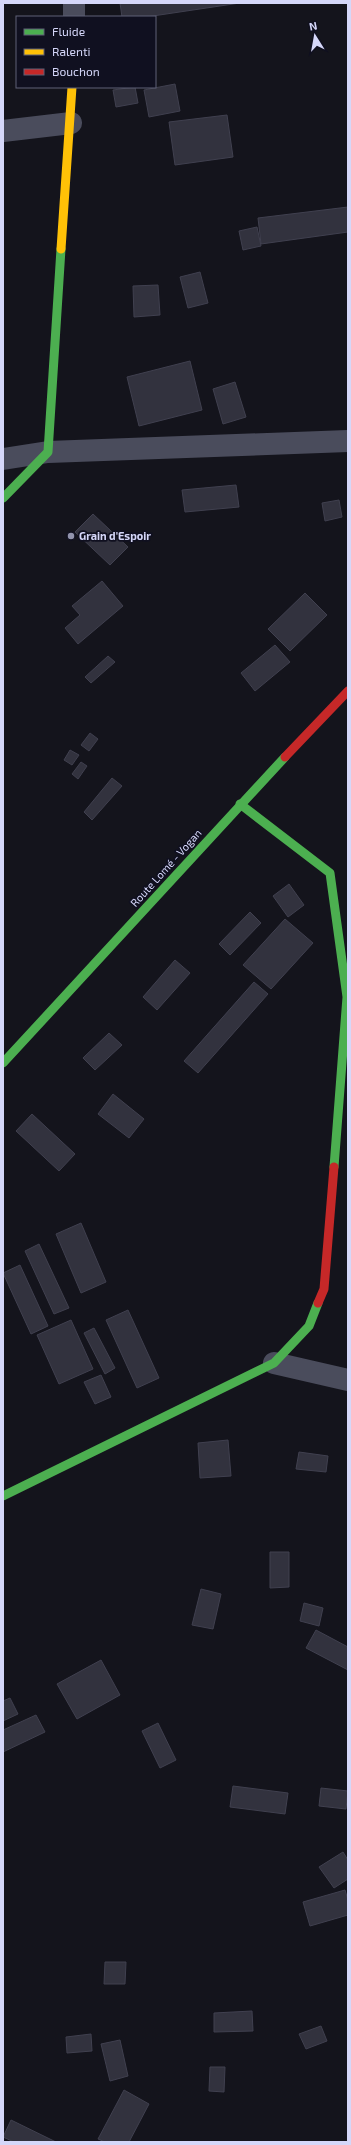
<svg xmlns="http://www.w3.org/2000/svg" width="351" height="2145" viewBox="0 0 351 2145" font-family="'Exo 2',sans-serif">
	<style>
		.building { fill: #32323e; stroke: #40404f }
		.lines { fill: none; stroke-linecap: round; stroke-linejoin: round }
		.street { stroke: #4a4c5c; stroke-width: 22 }
		.fast { stroke: #4caf50; stroke-width: 9 }
		.slow { stroke: #ffc107; stroke-width: 9 }
		.jam { stroke: #c62828; stroke-width: 9 }
		.poi-dot { fill: #9193ac; stroke: #101020; stroke-width: 1.5 }
		.labels { text-anchor: middle; stroke-width: 3.5; stroke-linejoin: round; paint-order: stroke }
		.poi-label { font-size: 11px; font-weight: bold; fill: #d5d7f9; stroke: #101020; text-anchor: start }
		.street-label { font-size: 11px; fill: #d5d7f9; stroke: #101020 }
	</style>
	<rect width="100%" height="100%" fill="#14141c"/>
	<g class="building">
		<path d="M120,3h120l-94,14h-24z"/>
		<path d="M175,84l5,27 -31,6 -5,-27z"/>
		<path d="M135,87l3,16 -22,4 -3,-17z"/>
		<path d="M227,115l6,42 -58,8 -6,-43z"/>
		<path d="M348,207v25l-87,12 -3,-26z"/>
		<path d="M257,227l4,19 -18,4 -4,-19z"/>
		<path d="M200,272l8,31 -20,5 -8,-31z"/>
		<path d="M158,285l2,30 -26,2 -1,-31z"/>
		<path d="M190,361l12,49 -63,16 -12,-49z"/>
		<path d="M235,382l11,35 -23,7 -10,-35z"/>
		<path d="M236,485l3,22 -54,5 -3,-22z"/>
		<path d="M339,500l3,17 -17,4 -3,-18z"/>
		<path d="M93,514l35,33 -18,18 -35,-33z"/>
		<path d="M102,581l21,25 -45,38 -13,-16 15,-13 -8,-9z"/>
		<path d="M305,593l22,22 -37,36 -22,-22z"/>
		<path d="M275,645l15,17 -35,29 -14,-18z"/>
		<path d="M108,656l7,6 -24,21 -6,-6z"/>
		<path d="M90,733l8,6 -9,12 -8,-6z"/>
		<path d="M70,750l9,5 -7,10 -8,-5z"/>
		<path d="M81,762l6,4 -9,13 -6,-5z"/>
		<path d="M112,778l10,8 -30,34 -8,-8z"/>
		<path d="M289,884l15,21 -16,12 -15,-21z"/>
		<path d="M250,912l11,11 -31,32 -11,-11z"/>
		<path d="M285,919l28,24 -42,46 -28,-24z"/>
		<path d="M175,960l15,13 -33,37 -14,-13z"/>
		<path d="M254,982l14,12 -70,79 -14,-12z"/>
		<path d="M109,1033l13,12 -27,25 -12,-12z"/>
		<path d="M113,1094l31,25 -15,19 -31,-24z"/>
		<path d="M32,1114l43,40 -16,17 -43,-40z"/>
		<path d="M81,1223l25,59 -25,11 -25,-59z"/>
		<path d="M39,1244l30,64 -15,6 -29,-63z"/>
		<path d="M20,1265l28,61 -17,8 -28,-61z"/>
		<path d="M128,1310l31,68 -22,10 -31,-68z"/>
		<path d="M71,1320l22,49 -34,15 -22,-49z"/>
		<path d="M94,1328l21,40 -10,6 -21,-41z"/>
		<path d="M101,1375l10,22 -16,7 -11,-22z"/>
		<path d="M228,1440l3,36 -31,2 -2,-35z"/>
		<path d="M299,1452l29,4 -2,16 -30,-3z"/>
		<path d="M270,1552h19v35l-19,1z"/>
		<path d="M201,1589l20,5 -8,35 -21,-4z"/>
		<path d="M304,1603l19,5 -4,18 -19,-5z"/>
		<path d="M316,1630l32,17v23l-42,-22z"/>
		<path d="M101,1660l19,35 -43,24 -20,-35z"/>
		<path d="M10,1698l8,16 -15,7v-20z"/>
		<path d="M36,1715l9,17 -42,20v-22z"/>
		<path d="M158,1723l18,37 -16,8 -18,-37z"/>
		<path d="M233,1786l55,7 -3,21 -55,-7z"/>
		<path d="M321,1788l27,3 -2,18 -27,-3z"/>
		<path d="M343,1852l5,8v19l-14,9 -15,-21z"/>
		<path d="M345,1890l3,10v15l-38,11 -7,-24z"/>
		<path d="M105,1962h21l-1,22h-21z"/>
		<path d="M252,2011l1,20 -39,1v-19z"/>
		<path d="M321,2026l6,15 -21,8 -7,-15z"/>
		<path d="M91,2034l1,17 -25,2 -1,-16z"/>
		<path d="M120,2040l8,36 -18,5 -9,-37z"/>
		<path d="M210,2067h15l-1,25 -15,-1z"/>
		<path d="M124,2090l25,14 -20,38h-24l-7,-3z"/>
		<path d="M11,2120l45,22h-42l-11,-5z"/>
	</g>
	<g class="lines">
		<g class="street">
			<path d="M74,17v-14"/>
			<path d="M3,131l68,-8"/>
			<path d="M3,459l45,-7 300,-11"/>
			<path d="M274,1363l74,17"/>
		</g>
		<g class="fast">
			<path d="M3,498l45,-46 13,-203"/>
			<path d="M240,804l90,69 17,124 -13,170"/>
			<path d="M3,1063l282,-306"/>
			<path d="M3,1496l271,-133 35,-37 9,-23"/>
		</g>
		<path class="slow" d="M61,249l11,-162"/>
		<g class="jam">
			<path d="M285,757l63,-66"/>
			<path d="M318,1303l6,-14 10,-122"/>
		</g>
	</g>
	<circle class="poi-dot" cx="71" cy="536" r="4"/>
	<g class="labels">
		<g class="poi-label">
			<text x="79" y="540">Grain d'Espoir</text>
		</g>
		<g class="street-label">
			<text transform="translate(166 868) rotate(-48)" y="4">Route Lomé - Vogan</text>
		</g>
	</g>
	<rect width="351" height="2145" fill="none" stroke="#d5d7f9" stroke-width="8"/>
	<rect x="16" y="16" width="140" height="72" fill="#101020" stroke="#5f6077"/>
	<rect x="24" y="29" width="20" height="6" fill="#4caf50" stroke="#5f6077"/>
	<text x="52" y="36" font-size="12" fill="#d5d7f9">Fluide</text>
	<rect x="24" y="49" width="20" height="6" fill="#ffc107" stroke="#5f6077"/>
	<text x="52" y="56" font-size="12" fill="#d5d7f9">Ralenti</text>
	<rect x="24" y="69" width="20" height="6" fill="#c62828" stroke="#5f6077"/>
	<text x="52" y="76" font-size="12" fill="#d5d7f9">Bouchon</text>
	<g transform="translate(315 36) rotate(349)" stroke="#101020" stroke-width="3" paint-order="stroke">
	<path d="M0-3L7 15L0 10L-7 15Z" fill="#d5d7f9"/>
	<text y="-6" font-size="11" font-weight="bold" text-anchor="middle" fill="#d5d7f9">N</text>
	</g>
</svg>
